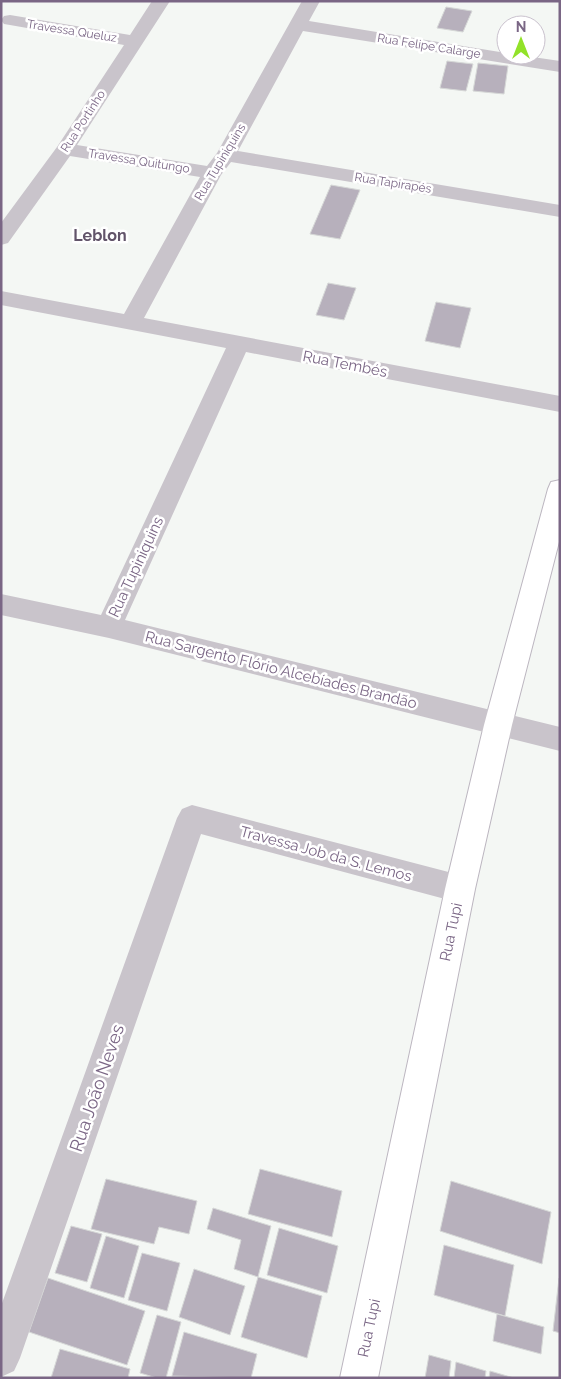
<svg xmlns="http://www.w3.org/2000/svg" width="561" height="1379" viewBox="0 0 561 1379" font-family="Raleway,sans-serif">
	<style>
		.building { fill: #b7b0bc; stroke: #d6d8d7 }
		.lines { fill: none; stroke-linecap: round; stroke-linejoin: round }
		.secondary-casing { stroke: #bcb6c0; stroke-width: 2 }
		.street { fill: #c9c4cb; fill-rule: evenodd }
		.secondary { fill: #fff; fill-rule: evenodd }
		.labels { text-anchor: middle; stroke-width: 5; stroke-linejoin: round; paint-order: stroke }
		.far-street-label { font-size: 12px; fill: #7a6685; stroke: #fff }
		.street-label { font-size: 15px; fill: #7a6685; stroke: #fff }
		.far-district-label { font-size: 16px; font-weight: bold; fill: #62546a; stroke: #fff }
		.near-street-label { font-size: 18px; fill: #7a6685; stroke: #fff }
	</style>
	<rect width="100%" height="100%" fill="#f4f7f4"/>
	<g class="building">
		<path d="M446,7l26,4 -9,21 -26,-4z"/>
		<path d="M447,61l26,3 -7,27 -26,-3z"/>
		<path d="M478,63l30,3 -4,28 -31,-3z"/>
		<path d="M331,185l29,5 -20,49 -30,-5z"/>
		<path d="M328,283l28,5 -12,32 -28,-5z"/>
		<path d="M436,302l35,6 -11,40 -35,-7z"/>
		<path d="M260,1169l82,22 -10,46 -84,-23z"/>
		<path d="M106,1179l91,22 -8,33 -30,-7 -5,17 -63,-15z"/>
		<path d="M451,1181l100,31 -9,52 -102,-33z"/>
		<path d="M213,1208l58,18 -13,51 -24,-8 7,-29 -34,-11z"/>
		<path d="M71,1226l31,8 -15,48 -32,-9z"/>
		<path d="M279,1228l59,18 -11,47 -60,-18z"/>
		<path d="M106,1236l33,10 -15,52 -34,-10z"/>
		<path d="M444,1245l70,20 -9,51 -71,-21z"/>
		<path d="M142,1253l38,10 -13,48 -39,-11z"/>
		<path d="M194,1269l51,17 -15,49 -51,-18z"/>
		<path d="M258,1277l64,19 -15,62 -66,-21z"/>
		<path d="M48,1278l97,33 -18,54 -98,-33z"/>
		<path d="M559,1278h1v55l-7,-2z"/>
		<path d="M497,1314l47,13 -3,27 -48,-13z"/>
		<path d="M157,1315l24,7 -15,56h-9l-17,-5z"/>
		<path d="M184,1332l73,22 -6,24 -79,-2z"/>
		<path d="M60,1349l70,20 -2,9h-77z"/>
		<path d="M429,1355l22,6 -2,17h-24z"/>
		<path d="M456,1362l30,9 -1,7h-31z"/>
		<path d="M490,1371l24,7h-25z"/>
	</g>
	<g class="lines">
		<g class="secondary-casing">
			<path id="secondary" d="M560,480v58l-48,187 -37,164 -97,489h-38l105,-489 39,-164 64,-236 3,-7z"/>
		</g>
		<g class="street">
			<path d="M152,1h18l-93,144 130,21 10,-13 85,-152h18l-11,20 197,32v2h13l41,6v11l-257,-41 -65,120 322,54v12l-329,-55 -10,13 -77,143 416,78v16l-314,-60 -121,268 435,107v24l-451,-113 -108,-23v-21l100,21 125,-267 -225,-43v-14l123,23 76,-137 -130,-21 -62,87 -7,2v-22l56,-76 67,-102 -114,-20 -6,-1 -3,-4 3,-4 6,-1 120,20z"/>
			<path d="M192,805l268,70 11,4 4,10 -4,10 -11,4 -259,-69 -181,524 -6,13 -13,6v-71l176,-488 5,-9z"/>
		</g>
		<use href="#secondary" class="secondary"/>
	</g>
	<g class="labels">
		<g class="far-street-label">
			<text transform="translate(72 31) rotate(9)" y="4">Travessa Queluz</text>
			<text transform="translate(429 46) rotate(9)" y="4">Rua Felipe Calarge</text>
			<text transform="translate(83 121) rotate(-57)" y="4">Rua Portinho</text>
			<text transform="translate(139 161) rotate(9)" y="4">Travessa Quitungo</text>
			<text transform="translate(220 162) rotate(-59)" y="4">Rua Tupiniquins</text>
			<text transform="translate(393 183) rotate(9)" y="4">Rua Tapirapés</text>
		</g>
		<g class="street-label">
			<text transform="translate(345 364) rotate(11)" y="5">Rua Tembés</text>
			<text transform="translate(136 567) rotate(-65)" y="5">Rua Tupiniquins</text>
			<text transform="translate(281 670) rotate(14)" y="5">Rua Sargento Flório Alcebíades Brandão</text>
			<text transform="translate(326 854) rotate(15)" y="5">Travessa Job da S. Lemos</text>
			<text transform="translate(451 932) rotate(-78)" y="5">Rua Tupi</text>
			<text transform="translate(369 1328) rotate(-78)" y="5">Rua Tupi</text>
		</g>
		<g class="far-district-label">
			<text x="100" y="241">Leblon</text>
		</g>
		<g class="near-street-label">
			<text transform="translate(97 1088) rotate(-71)" y="6">Rua João Neves</text>
		</g>
	</g>
	<rect width="561" height="1379" fill="none" stroke="#7a6685" stroke-width="5"/>
	<g transform="translate(521 40)"><circle r="24" fill="#ffffff" stroke="#cac2ce"/>
	<path d="M0-4L9 19L0 12L-9 19Z" fill="#92e229"/>
	<text y="-8" font-size="14" font-weight="bold" text-anchor="middle" fill="#7a6685">N</text>
	</g>
</svg>
